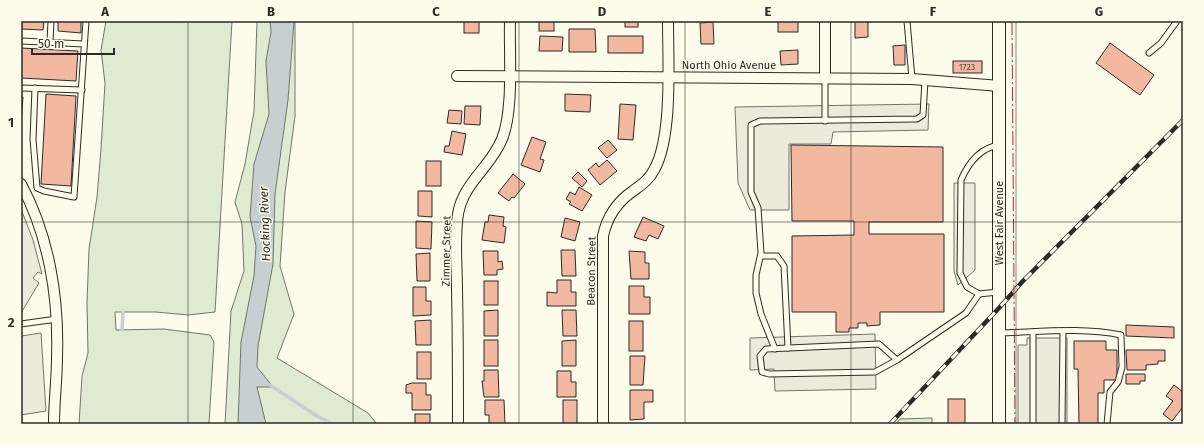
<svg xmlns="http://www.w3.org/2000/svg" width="1204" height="445" viewBox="0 0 1204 445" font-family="'Fira Sans',sans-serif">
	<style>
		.green { fill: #deebd1; stroke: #74746e }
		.parking { fill: #eceadb; stroke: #74746e }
		.water { fill: #c7d0d0; stroke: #74746e }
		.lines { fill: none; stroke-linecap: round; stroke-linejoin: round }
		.stream { stroke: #c7d0d0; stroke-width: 3.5 }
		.building { fill: #f2b8a0; stroke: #2b2b2b }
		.service-casing { stroke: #2b2b2b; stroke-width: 7 }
		.minor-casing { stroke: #2b2b2b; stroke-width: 12 }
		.tertiary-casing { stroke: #2b2b2b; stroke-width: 14 }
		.service { stroke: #fdfbea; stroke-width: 5 }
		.minor { stroke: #fdfbea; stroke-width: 10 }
		.tertiary { stroke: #fdfbea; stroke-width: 12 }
		.rail-casing { stroke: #2b2b2b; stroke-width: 4.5 }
		.rail { stroke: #fdfbea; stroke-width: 3; stroke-dasharray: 9; stroke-linecap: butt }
		.power { stroke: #c62828; stroke-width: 1; stroke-dasharray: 14 3 2 3; stroke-linecap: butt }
		.grid { fill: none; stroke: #2b2b2b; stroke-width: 1; stroke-opacity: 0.55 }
		.labels { text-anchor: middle; stroke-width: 3; stroke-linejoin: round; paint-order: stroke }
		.number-label { font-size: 9px; fill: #5d4e48 }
		.street-label { font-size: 11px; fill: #2b2b2b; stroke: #fdfbea }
		.water-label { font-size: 12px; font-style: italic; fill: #2b2b2b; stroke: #fdfbea }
		.neatline { fill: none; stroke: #2b2b2b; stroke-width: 1.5 }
		.grid-label { font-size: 13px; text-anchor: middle; font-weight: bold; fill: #2b2b2b }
	</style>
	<rect width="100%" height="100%" fill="#fdfbea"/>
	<g class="green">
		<path d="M106,21h126l-17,291 -27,3 -32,-3h-41l1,18 48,-1 46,6 4,7 -5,82h-130l3,-48 6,-23 -1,-50 2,-54 8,-52 4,-48 4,-66 -4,-33z"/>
		<path d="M257,21h38v95l-10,76 -5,74 14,48 -17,44 91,55 9,11h-152l6,-113 13,-40 -2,-47 -7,-22 10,-38 9,-53z"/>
		<path d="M932,418v6h-36l4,-5z"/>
	</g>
	<g class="parking">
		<path d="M929,104l-1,26 -95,2 -2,12h-42v66h-39l-12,-27 -3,-76z"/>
		<path d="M954,183h21v87l-17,15 -4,-14z"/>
		<path d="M21,209l12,31 9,34 -4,-2 -5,6 6,5 -18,30z"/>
		<path d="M41,333l5,78 -25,4v-79z"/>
		<path d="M875,334l1,55 -101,2 -1,-22 -24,1v-32z"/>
		<path d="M1027,338h40v86h-49v-79h9z"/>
	</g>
	<path class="water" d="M270,21h24l-6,79 -13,94 -2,70 -15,82 -1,21 16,20h-16l9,37h-28l3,-82 13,-66 2,-30 -6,-29 4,-53 15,-50 -3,-53 5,-29z"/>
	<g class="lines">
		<g class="stream">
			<path d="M122,330l1,-18"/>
			<path d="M270,385l47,31 16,8"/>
		</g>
	</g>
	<g class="building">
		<path d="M21,21h23l-1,9 -22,-1z"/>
		<path d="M58,21h23v12l-23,-2z"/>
		<rect x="464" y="21" width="15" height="12"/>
		<rect x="539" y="21" width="15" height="10"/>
		<rect x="625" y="21" width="13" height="6"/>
		<rect x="778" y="21" width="20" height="11"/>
		<path d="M855,21h13v16l-13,1z"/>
		<path d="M713,22l1,22h-13l-1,-21z"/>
		<path d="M569,29h26l1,23h-27z"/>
		<path d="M540,36l23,1 -1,14h-23z"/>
		<rect x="608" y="36" width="35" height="17"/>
		<path d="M1110,43l44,32 -14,20 -44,-32z"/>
		<path d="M905,45v20h-11l-1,-19z"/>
		<path d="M21,48l57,3 -2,30 -55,-3z"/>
		<path d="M798,50v14l-17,1 -1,-14z"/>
		<rect x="953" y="61" width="29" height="12"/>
		<path d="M46,94l30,2 -5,90 -30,-2z"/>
		<path d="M565,94l26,1 -1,17 -25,-1z"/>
		<path d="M21,97h2l-2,26z"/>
		<path d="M620,104l16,1 -3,35 -15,-1z"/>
		<path d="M465,106h16l-1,19 -16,-1z"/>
		<path d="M449,110l13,1 -1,13 -14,-1z"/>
		<path d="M452,131l14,3 -4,21 -18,-3 1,-6h4z"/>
		<path d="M532,137l14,5 -6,17 4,1 -4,12 -19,-7z"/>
		<path d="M608,140l9,10 -10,8 -9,-10z"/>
		<path d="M791,145l152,2v75h-74v12h75v78h-64v13l-13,1v-3h-9v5h-9v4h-13v-20h-44v-76l62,-1v-14h-62z"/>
		<path d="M607,160l10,11 -17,14 -12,-15 8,-7 3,4z"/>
		<rect x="426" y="161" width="15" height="25"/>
		<path d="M578,172l9,9 -5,6 -10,-9z"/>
		<path d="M513,174l12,10 -11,14 -2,-1 -3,4 -11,-8z"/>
		<path d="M579,187l13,8 -10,16 -13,-7 2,-2 -5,-3 4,-7 5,3z"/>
		<path d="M418,191h14v26l-14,-1z"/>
		<path d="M489,215l15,2 -1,9 3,1 -2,16 -22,-3 3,-18h3z"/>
		<path d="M643,217l21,9 -6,13 -9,-4 -3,6 -12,-4z"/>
		<path d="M565,218l15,4 -5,19 -14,-4z"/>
		<path d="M416,221l16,1 -1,27 -15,-1z"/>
		<path d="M561,250h14l1,26h-14z"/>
		<path d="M483,251h15v11l4,-1 1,8 -6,1v5h-13z"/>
		<path d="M629,251l16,1v11h4v16h-18z"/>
		<path d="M430,253v28h-13l-1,-27z"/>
		<path d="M557,280h14v12h5v14h-29v-14l10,1z"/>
		<rect x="484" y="281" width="14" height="24"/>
		<path d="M629,286h15v11h6v17h-21z"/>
		<path d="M413,287h13v14h5v14l-18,1z"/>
		<path d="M498,310v26h-14v-25z"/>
		<path d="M562,310h14l1,26h-14z"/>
		<path d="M431,320v25h-15l-1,-24z"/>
		<rect x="629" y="321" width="14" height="30"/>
		<path d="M1126,325l48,2v11l-48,-2z"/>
		<rect x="484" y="340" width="14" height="26"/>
		<path d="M576,340v26h-14v-25z"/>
		<path d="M1074,341h32v9h11v30h-13v13h-6v31h-19l-1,-55h-4z"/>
		<path d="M1126,350h39v11h-7v3l-12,1v5h-19z"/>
		<rect x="417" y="352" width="14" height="27"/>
		<path d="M630,356h15l-2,29h-13z"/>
		<path d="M484,370h14l1,27h-15l-2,-16h2z"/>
		<path d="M557,371h14v11h5v15h-19z"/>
		<path d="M1126,374h19v7h-5v3h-14z"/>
		<path d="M412,383h14v12h5v15h-19v-17h-6v-8z"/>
		<path d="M1174,385l9,7v15l-11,14 -9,-7 10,-13 -7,-5z"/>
		<path d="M630,390h23v12h-9v17l-14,1z"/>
		<rect x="948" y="399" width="17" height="25"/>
		<path d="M485,400h19l1,24h-16v-9h-4z"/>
		<rect x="563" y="400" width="14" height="24"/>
		<rect x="415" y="414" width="15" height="10"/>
	</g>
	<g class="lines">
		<g class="service-casing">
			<g id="service">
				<path d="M907,21l5,58"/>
				<path d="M21,41l63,3"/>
				<path d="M50,42l1,-21"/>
				<path d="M1149,53l12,-10 16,-22"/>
				<path d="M21,88l61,2"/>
				<path d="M35,88l-2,51 4,49 7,3 30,6 12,-176"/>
				<path d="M825,121v-43"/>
				<path d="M761,256h16l7,10 4,82"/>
				<path d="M998,292l-19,2 -12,-7 -7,-14 1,-93c7,-16 18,-32 38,-35"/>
				<path d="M21,324l36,-5"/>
				<path d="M1033,332v92"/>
				<path d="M999,333c40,-1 83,-6 122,2l1,32 -4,15 -8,10 -3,32"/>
				<path d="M775,349l-14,-35 -5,-21v-18l5,-22 -3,-45 -7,-16v-67l9,-4 157,-2 6,-4 2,-35"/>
				<path d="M897,360l-18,-16 -113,5 -6,7 2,16 7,2 106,-2 22,-12 69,-47 13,-19"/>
				<path d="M1062,424l1,-93"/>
			</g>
		</g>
		<g class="minor-casing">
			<g id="minor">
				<path d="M457,76l455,3 88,7"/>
				<path d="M825,78v-57"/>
				<path d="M21,184c28,52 38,114 36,173 0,22 -3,44 -3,67"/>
				<path d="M458,424c0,-45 0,-89 -1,-134 0,-25 -3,-51 1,-76 5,-31 33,-47 44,-75 12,-29 7,-86 8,-118"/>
				<path d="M603,424v-188c4,-19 14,-34 30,-45 8,-6 16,-11 21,-21 19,-33 14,-110 14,-149"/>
			</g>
		</g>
		<g class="tertiary-casing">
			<path id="tertiary" d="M999,424v-403"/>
		</g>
		<use href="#service" class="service"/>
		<use href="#minor" class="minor"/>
		<use href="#tertiary" class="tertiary"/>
		<g class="rail-casing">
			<path id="rail" d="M890,424l109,-116 23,-26 161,-162"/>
		</g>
		<use href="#rail" class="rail"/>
		<path class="power" d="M1012,21l3,403"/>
	</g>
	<path class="grid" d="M188,21v403M353,21v403M519,21v403M685,21v403M851,21v403M1016,21v403M21,222h1162"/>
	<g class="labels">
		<g class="number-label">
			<text x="967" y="70">1723</text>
		</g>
		<g class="street-label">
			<text x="729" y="69">North Ohio Avenue</text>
			<text transform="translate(999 223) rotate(-90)" y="4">West Fair Avenue</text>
			<text transform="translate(446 251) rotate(-89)" y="4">Zimmer Street</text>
			<text transform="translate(591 271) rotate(-89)" y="4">Beacon Street</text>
		</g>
		<g class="water-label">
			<text transform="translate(265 224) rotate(-92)" y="4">Hocking River</text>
		</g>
	</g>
	<rect width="1204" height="445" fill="none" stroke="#fdfbea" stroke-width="44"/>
	<path d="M32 48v6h82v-6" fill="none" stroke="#2b2b2b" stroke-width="2"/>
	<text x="38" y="48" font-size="12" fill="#2b2b2b" stroke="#fdfbea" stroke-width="3" paint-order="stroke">50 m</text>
	<rect x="22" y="22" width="1160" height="401" class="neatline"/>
	<g class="grid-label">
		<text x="105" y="16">A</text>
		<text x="271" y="16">B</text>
		<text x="436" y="16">C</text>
		<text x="602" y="16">D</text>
		<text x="768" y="16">E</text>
		<text x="933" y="16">F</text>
		<text x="1099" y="16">G</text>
		<text x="11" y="127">1</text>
		<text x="11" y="327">2</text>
	</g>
</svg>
